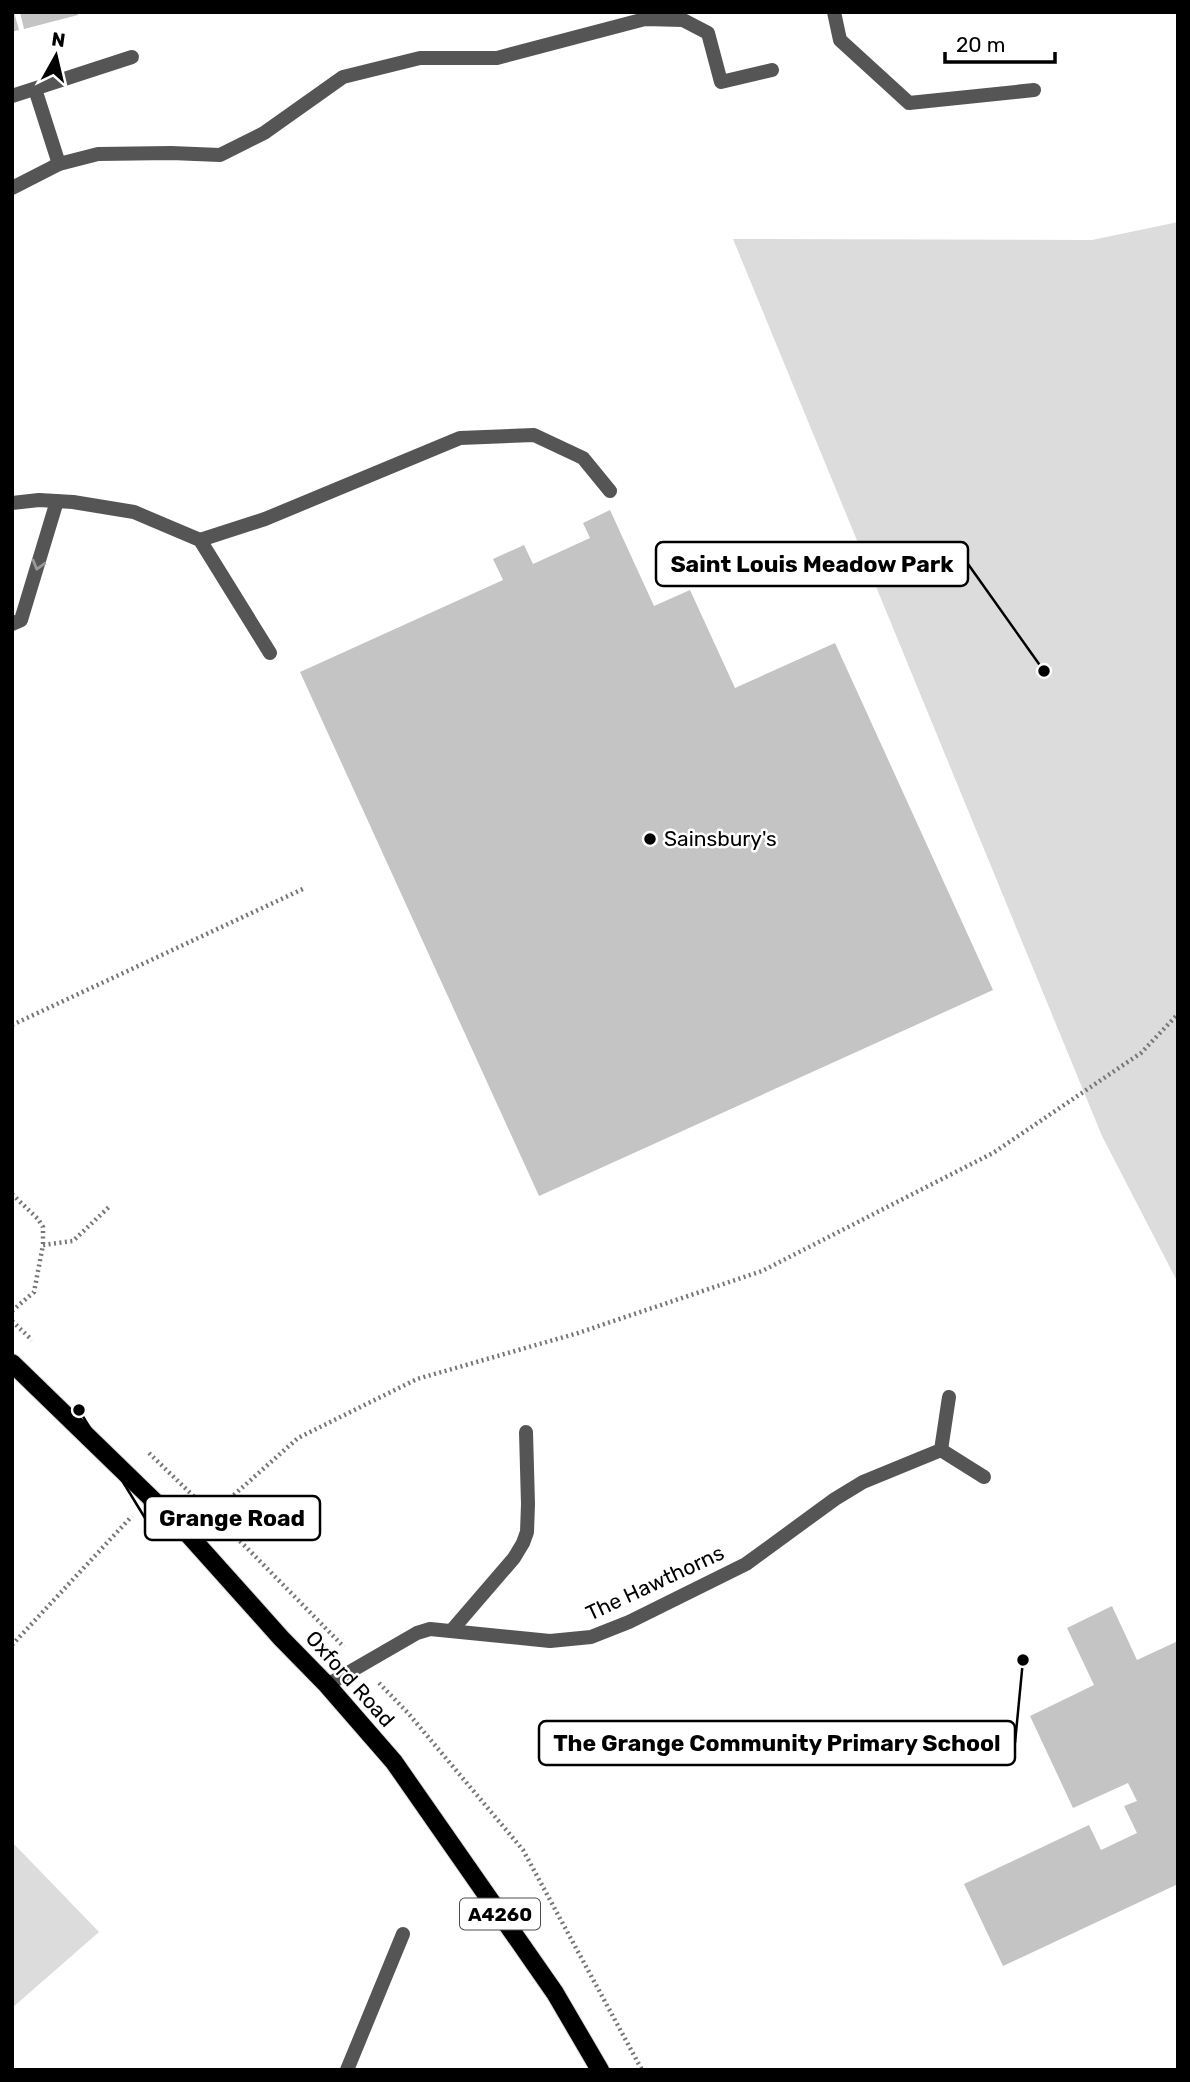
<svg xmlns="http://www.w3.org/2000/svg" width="1190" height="2082" viewBox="0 0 1190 2082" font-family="Rubik,sans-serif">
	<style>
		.green { fill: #dcdcdc }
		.building { fill: #c4c4c4 }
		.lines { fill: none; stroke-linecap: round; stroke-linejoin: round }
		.primary-casing { stroke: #dbdbdb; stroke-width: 20 }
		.path { stroke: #777; stroke-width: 4.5; stroke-dasharray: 2 3.5; stroke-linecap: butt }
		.lane { stroke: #555; stroke-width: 14 }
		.street { stroke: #555; stroke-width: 14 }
		.primary { stroke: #000; stroke-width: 18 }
		.oneway { stroke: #999 }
		.poi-dot { fill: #000; stroke: #fff; stroke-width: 2.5 }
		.labels { text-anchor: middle; stroke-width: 5; stroke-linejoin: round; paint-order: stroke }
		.shield { fill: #fff; stroke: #4c4c4c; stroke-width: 2 }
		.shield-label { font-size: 19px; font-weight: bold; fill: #000 }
		.poi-label { font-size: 21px; fill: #000; stroke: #fff; text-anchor: start }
		.street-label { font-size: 21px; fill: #000; stroke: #fff }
		.leader { fill: none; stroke: #000; stroke-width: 2.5 }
		.callout-dot { fill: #000; stroke: #fff; stroke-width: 2.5 }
		.callout { fill: #fff; stroke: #000; stroke-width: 2.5 }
		.callout-label { font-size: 23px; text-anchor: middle; font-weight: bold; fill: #000 }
	</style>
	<rect width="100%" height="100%" fill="#fff"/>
	<g class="green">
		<path d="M1178,222v1061l-76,-147 -369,-897 359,1z"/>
		<path d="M12,1842l87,90 -87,76z"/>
	</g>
	<g class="building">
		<path d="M12,12h2l5,18 -7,2z"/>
		<path d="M20,12h57l1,3 -54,14z"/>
		<path d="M610,510l44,96 36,-16 45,98 100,-45 158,347 -454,206 -239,-524 203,-92 -10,-21 31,-14 9,19 57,-26 -7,-15z"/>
		<path d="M1112,1606l25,54 41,-19v243l-175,82 -39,-82 125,-59 12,25 36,-17 -13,-27 13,-5 -9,-18 -55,25 -43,-92 64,-31 -27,-57z"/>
	</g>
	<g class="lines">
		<g class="primary-casing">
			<path id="primary" d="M12,1363l175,170 94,105 46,47 67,77 161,231 45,77"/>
		</g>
		<g class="path">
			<path d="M12,1025l293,-137"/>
			<path d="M12,1194l26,25 5,8v18"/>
			<path d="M12,1311l22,-19 9,-47 30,-4 37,-35"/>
			<path d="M12,1321l20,19"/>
			<path d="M149,1453l98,95 97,99"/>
			<path d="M209,1517l89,-79 119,-59 161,-46 184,-62 231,-118 148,-100 37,-39"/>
			<path d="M12,1645l120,-129"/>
			<path d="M379,1683l29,30 115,137 119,220"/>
		</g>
		<g class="lane">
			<path d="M12,503l27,-3 34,2 61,10 66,28 70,113"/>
			<path d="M200,540l65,-21 195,-81 74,-3 49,23 27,33"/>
			<path d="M12,624l9,-4 36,-119"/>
			<path d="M452,1630l62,-72 9,-15 4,-11 1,-28 -2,-72"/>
			<path d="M347,2070l56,-136"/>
		</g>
		<g class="street">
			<path d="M834,12l6,28 69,63 125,-13"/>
			<path d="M35,89l24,75"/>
			<path d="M12,96l120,-39"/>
			<path d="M12,188l47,-24 39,-10 73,-1 49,2 44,-22 79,-56 77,-19h77l148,-39 38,1 25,13 13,49 51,-12"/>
			<path d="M941,1450l43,27"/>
			<path d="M327,1685l90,-52 13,-4 120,12 41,-4 38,-15 117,-58 89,-65 28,-17 78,-32 8,-53"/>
		</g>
		<use href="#primary" class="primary"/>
	</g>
	<defs><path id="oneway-chevron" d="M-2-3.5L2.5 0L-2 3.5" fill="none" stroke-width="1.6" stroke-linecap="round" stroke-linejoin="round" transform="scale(1.75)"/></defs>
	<use class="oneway" href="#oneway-chevron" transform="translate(38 565) rotate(106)"/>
	<circle class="poi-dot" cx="650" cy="839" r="7"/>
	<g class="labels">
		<rect class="shield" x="460" y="1898.5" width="80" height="31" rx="5"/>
		<g class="shield-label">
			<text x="500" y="1921">A4260</text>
		</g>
		<g class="poi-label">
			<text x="664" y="846">Sainsbury's</text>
		</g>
		<g class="street-label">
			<text transform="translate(655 1583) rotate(-25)" y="7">The Hawthorns</text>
			<text transform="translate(350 1679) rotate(48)" y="7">Oxford Road</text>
		</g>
	</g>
	<path class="leader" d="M1044 671L968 564M79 1410L145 1518M1023 1660L1015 1743"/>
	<g class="callout-dot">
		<circle cx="1044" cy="671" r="7"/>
		<circle cx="79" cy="1410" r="7"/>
		<circle cx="1023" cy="1660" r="7"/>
	</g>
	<g class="callout">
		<rect x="656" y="542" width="312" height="44" rx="7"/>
		<rect x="145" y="1496" width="175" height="44" rx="7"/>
		<rect x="539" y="1721" width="476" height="44" rx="7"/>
	</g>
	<g class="callout-label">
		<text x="812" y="572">Saint Louis Meadow Park</text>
		<text x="232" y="1526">Grange Road</text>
		<text x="777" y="1751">The Grange Community Primary School</text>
	</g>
	<rect width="1190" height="2082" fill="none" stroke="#000000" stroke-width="28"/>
	<g transform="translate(56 56) rotate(8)" stroke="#ffffff" stroke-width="5" paint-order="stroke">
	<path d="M0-5L12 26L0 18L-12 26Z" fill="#000000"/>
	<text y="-10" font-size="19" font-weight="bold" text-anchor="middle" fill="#000000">N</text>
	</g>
	<path d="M945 52v10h110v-10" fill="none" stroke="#000000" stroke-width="3.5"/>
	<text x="956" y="52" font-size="21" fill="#000000" stroke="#ffffff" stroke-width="5" paint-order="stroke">20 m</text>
</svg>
